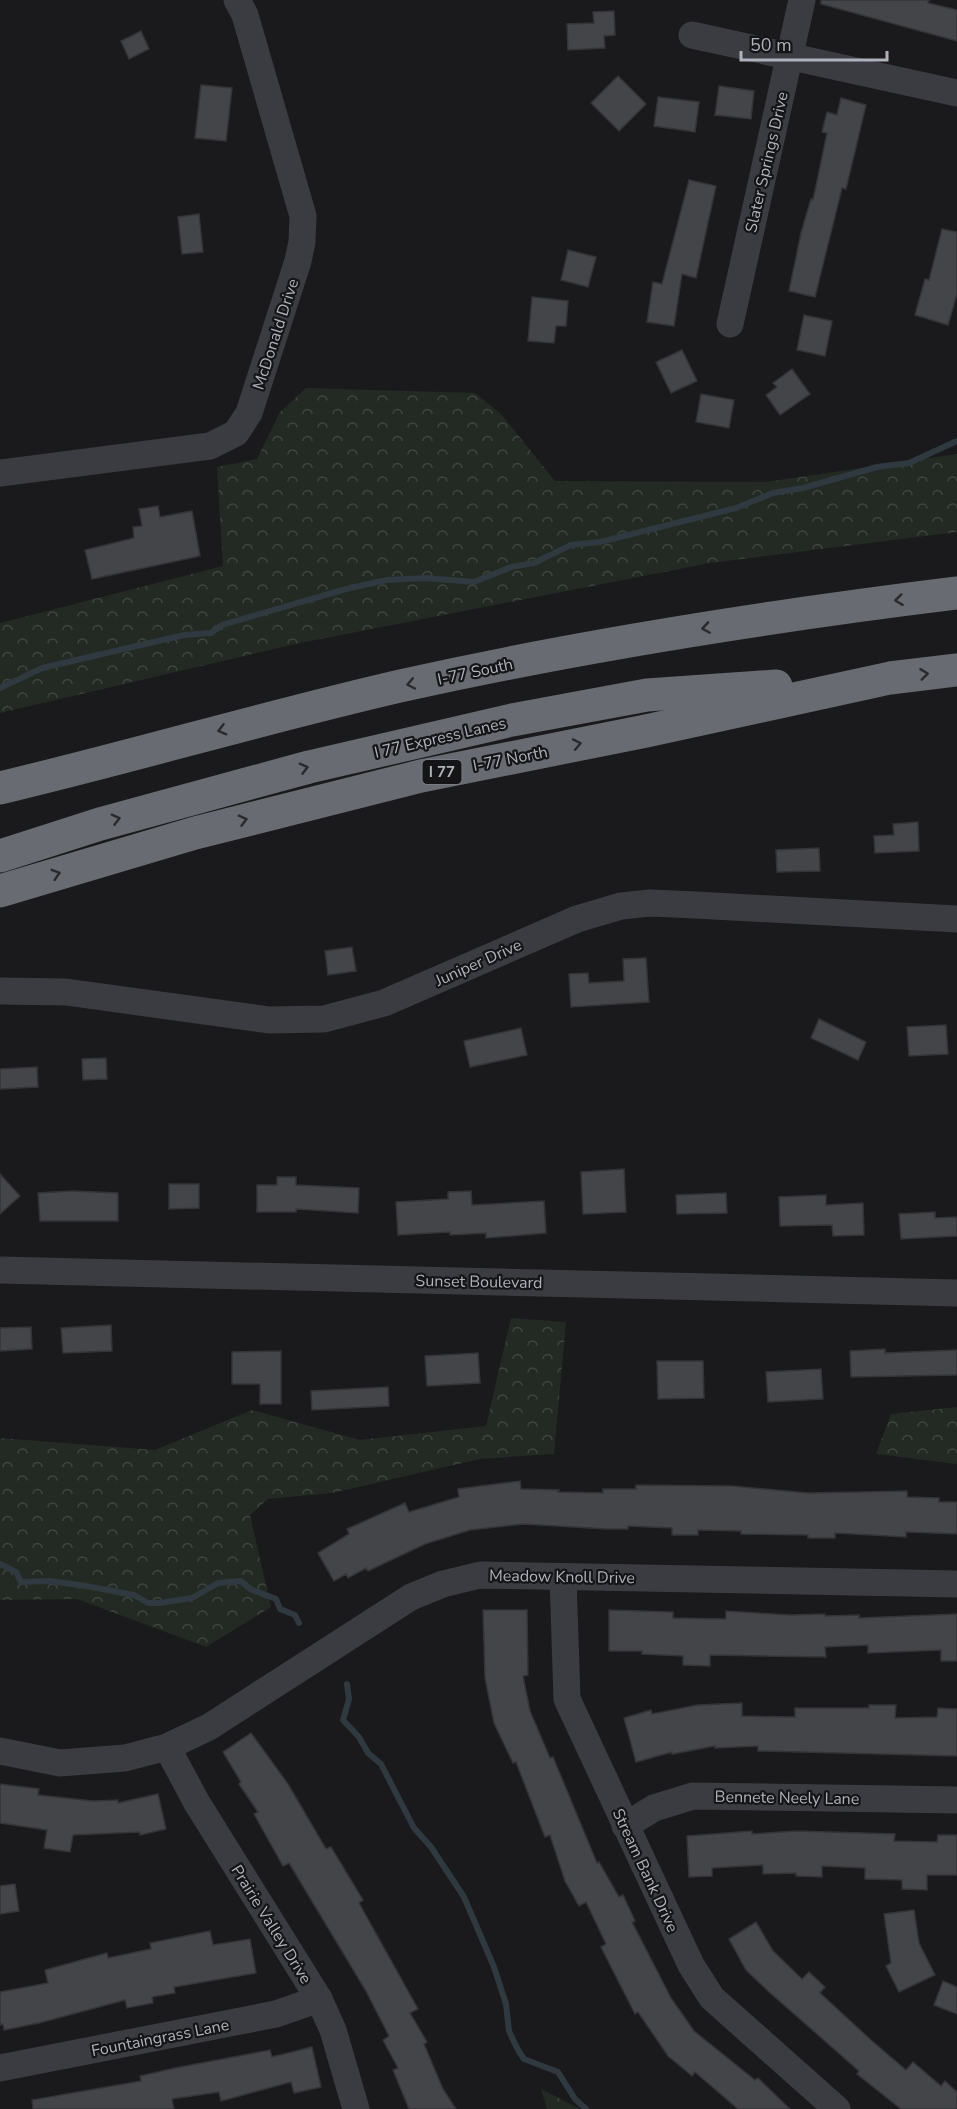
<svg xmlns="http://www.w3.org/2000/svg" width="957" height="2109" viewBox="0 0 957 2109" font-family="'Nunito Sans',sans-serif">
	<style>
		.forest { fill: url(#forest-crowns) }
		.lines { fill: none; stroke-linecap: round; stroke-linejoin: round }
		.stream { stroke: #303940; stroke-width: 6 }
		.building { fill: #444549; stroke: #343438; stroke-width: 1.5 }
		.minor { stroke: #3b3c41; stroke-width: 27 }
		.highway { stroke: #686b72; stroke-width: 33 }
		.oneway { stroke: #2a2a2e }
		.labels { text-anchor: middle; stroke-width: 4.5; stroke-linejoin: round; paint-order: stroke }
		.shield { fill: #151517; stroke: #7f838a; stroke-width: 1.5 }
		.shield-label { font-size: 15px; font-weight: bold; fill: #adb2bb }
		.street-label { font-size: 16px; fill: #adb2bb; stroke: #151517 }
	</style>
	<defs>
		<pattern id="forest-crowns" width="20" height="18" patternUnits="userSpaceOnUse" patternTransform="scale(1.5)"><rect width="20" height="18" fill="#222a23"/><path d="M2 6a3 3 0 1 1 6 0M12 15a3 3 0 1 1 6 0" fill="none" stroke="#3f4641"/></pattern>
	</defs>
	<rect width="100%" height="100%" fill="#1a1a1c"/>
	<g class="forest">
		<path d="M306,388l169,5 26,21 54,67 211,1 191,-28v78l-247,31 -410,80 -300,70v-90l223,-57 -6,-99 40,-8 23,-47z"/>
		<path d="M511,1318l55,4 -12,132 -74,5 -148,34 -64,6 -18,16 21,92 -65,40 -129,-48 -77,1v-162l155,12 97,-40 108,30 126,-14z"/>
		<path d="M957,1407v57l-81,-10 15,-40z"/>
		<path d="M541,2089l39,20h-33z"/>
	</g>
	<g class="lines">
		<g class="stream">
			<path d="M0,688l42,-20 142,-33 27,-2 11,-8 124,-36 41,-9 38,-2 49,4 37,-15 23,-4 37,-18 29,-3 136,-34 37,-15 30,-5 74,-21 32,-4 48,-22"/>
			<path d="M0,1564l16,8 5,10 29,-1 36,5 48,9 14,8h12l32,-5 26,-15 23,-2 9,8 26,10 4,10 15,6 4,8"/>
			<path d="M347,1684l2,15 -6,21 16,17 9,16 13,11 33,64 17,19 33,50 30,70 12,37 3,27 9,19 6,9 34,13 17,27 11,10"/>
		</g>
	</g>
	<g class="building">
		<path d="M821,0h108l-1,3 29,7v31l-136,-37z"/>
		<path d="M614,11l1,24 -11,1 1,12 -37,2 -1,-26 27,-1 -1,-11z"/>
		<path d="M141,31l8,18 -20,10 -8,-18z"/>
		<path d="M618,76l28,28 -27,27 -28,-28z"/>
		<path d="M201,85l31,3 -6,53 -31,-3z"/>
		<path d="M719,86l35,5 -3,28 -36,-4z"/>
		<path d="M658,97l41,5 -4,30 -41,-6z"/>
		<path d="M841,98l25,7 -20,84 -4,-1 -27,109 -26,-6 12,-58 10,-34 2,1 14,-67 -5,-1 5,-20 10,3z"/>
		<path d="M689,180l27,6 -20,92 -14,-4 -8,52 -27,-4 6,-40 9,2z"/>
		<path d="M199,214l4,38 -21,2 -4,-37z"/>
		<path d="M942,229l15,3v62l-9,31 -33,-10 10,-36 4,1z"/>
		<path d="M568,250l28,7 -8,30 -27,-7z"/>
		<path d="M532,297l36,4 -2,25h-10l-2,17 -26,-2z"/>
		<path d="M804,315l28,6 -7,35 -28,-6z"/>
		<path d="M682,350l15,31 -26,12 -15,-31z"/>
		<path d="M792,369l18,25 -30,21 -14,-20 11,-8 -4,-4z"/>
		<path d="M701,394l33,6 -5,28 -33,-6z"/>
		<path d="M158,506l2,11 32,-6 8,45 -108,23 -7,-29 49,-12 -1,-11 9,-1 -3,-17z"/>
		<path d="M918,822l1,29 -44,2 -1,-17 20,-1 -1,-11z"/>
		<path d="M819,848l1,23 -43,1 -1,-22z"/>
		<path d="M352,947l4,24 -28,4 -3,-24z"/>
		<path d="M646,958l3,44 -78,5 -2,-33 19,-1 1,10 35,-2 -1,-22z"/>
		<path d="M819,1019l47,23 -8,18 -47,-22z"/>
		<path d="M946,1025l2,29 -39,2 -2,-29z"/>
		<path d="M521,1028l6,27 -57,12 -6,-26z"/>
		<path d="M106,1058l1,21 -24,1 -1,-21z"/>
		<path d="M37,1067l1,20 -38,2v-20z"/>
		<path d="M624,1169l2,43 -43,2 -2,-42z"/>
		<path d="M0,1174l20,22 -20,18z"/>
		<path d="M277,1177h19v8l63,3 -1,25 -62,-4v3h-39v-27h20z"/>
		<path d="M169,1184h30v24l-30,1z"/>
		<path d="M72,1191l46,2v28h-78l-2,-28z"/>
		<path d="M471,1191l1,14 72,-4 2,32 -60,5v-5l-36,2v-3l-52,3 -2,-33 52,-3v-7z"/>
		<path d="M726,1193l1,20 -50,1 -1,-19z"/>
		<path d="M826,1195v10l37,-2 1,32 -31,1 -1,-11 -52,1 -1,-29z"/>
		<path d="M935,1212v6l22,-1v19l-56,3 -2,-25z"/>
		<path d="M111,1325l1,26 -49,2 -2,-25z"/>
		<path d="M31,1327l1,22 -32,2v-23z"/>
		<path d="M885,1349v4l72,-3v25l-106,2 -1,-26z"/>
		<path d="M281,1351v53h-21v-20h-28v-32z"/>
		<path d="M478,1353l2,30 -53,3 -2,-30z"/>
		<path d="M657,1361h46l1,37 -46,1z"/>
		<path d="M821,1369l2,30 -55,3 -2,-30z"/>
		<path d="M388,1387l1,19 -77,4 -1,-19z"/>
		<path d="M520,1481l1,8 38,1 -1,2 45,1v-4h33v-4l96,1 77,7 98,-2v6l32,1v4h18v32l-51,-2v5l-71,-4v5h-27v-3l-67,-1v-3l-43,-1v5h-26v-7l-44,-2v3h-21l-84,-5 -53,6 -45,14 -57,27 -2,-3 -18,10 -2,-4 -12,7 -16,-28 31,-19 -2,-5 58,-26 4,9 50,-15 -1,-8z"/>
		<path d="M483,1610h44l1,65 -5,1 7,35 20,47 3,-1 44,106 2,-1 20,35 4,-2 12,26 -3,1 39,76 23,33 61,49 3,-2 32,31h-52l-43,-37 -3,4 -24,-20 -30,-44 -3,2 -34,-67 5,-3 -20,-42 -7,4 -14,-25 -15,-46 -5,2 -29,-75 -3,1 -19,-40 -9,-45z"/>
		<path d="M609,1610l64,2v6l53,1v-8l63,4 36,-1v2l34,-1v3l98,-4v47h-16v-11l-73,3v-8l-43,2 1,10 -116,-2v11l-27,-1v-9l-41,-2v-3h-33z"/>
		<path d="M742,1703v13l53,1v-9h74v-3h27l-1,13 42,-1 1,-9 19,1v47l-199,-5v-5l-43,2v-2l-43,8v-2l-36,10 -12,-44 27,-8 1,4 46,-9z"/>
		<path d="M251,1733l37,51 38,65 5,-2 32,53 -4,3 59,106 -8,4 17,29 -3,2 19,45 13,20h-47l-16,-39 5,-2 -15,-28 6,-4 -23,-45 -77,-128 -6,3 -29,-52 4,-2 -19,-28 2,-2 -18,-30z"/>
		<path d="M0,1784l39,5 -1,6 55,6 25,-1v3l40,-9 8,35 -26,6v-3l-67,3 -3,17 -26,-4 3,-18 -47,-7z"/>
		<path d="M752,1831v3l45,-3 98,3 -1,7 43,1 1,-7h19v40h-30v15l-25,-1v-9l-37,-1v-11l-43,-2v11l-26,-1v-3l-33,1v-9l-51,3v8l-23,1 -2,-41z"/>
		<path d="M15,1884l4,27 -19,3v-28z"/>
		<path d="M914,1910l5,33 16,32 -36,17 -13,-26 5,-3 -7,-49z"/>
		<path d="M756,1922l17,29 29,28 7,-7 16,15 -5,6 52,48 34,29 7,-8 28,24 4,-5 12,11v17h-56l-44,-35 2,-3 -91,-80 -22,-21 -17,-31z"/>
		<path d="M210,1931l3,14 37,-6 6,34 -82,14 1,6 -23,4 1,6 -26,5 -2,-8 -86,23 -35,7 -1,-6 -3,1v-33l48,-9 -3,-13 62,-17 1,5 43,-9 -1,-6z"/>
		<path d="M943,1981l14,6v27l-23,-9z"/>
		<path d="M312,2047l9,40 -27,6 -3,-11 -70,19 -2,-9 -47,7 2,10h-141l-1,-9 109,-19 -1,-5 35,-8 95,-18 2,7z"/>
	</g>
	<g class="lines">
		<g class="minor">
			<path d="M692,35l265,58"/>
			<path d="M730,324l72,-324"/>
			<path d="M0,473l210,-27 26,-13 13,-20 49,-152 4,-19 1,-26 -58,-201 -8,-15"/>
			<path d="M0,991l66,1 203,28 55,-1 60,-16 193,-84 44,-13 29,-3 46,2 261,14"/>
			<path d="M0,1270l957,23"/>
			<path d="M563,1577l4,122 124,266 21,33 125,111"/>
			<path d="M167,1747l30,56 122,196 14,31 23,79"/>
			<path d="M0,1751l60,12 65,-5 42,-11 42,-20 202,-130 32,-13 37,-9 477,9"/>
			<path d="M625,1826l29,-18 39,-12 264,4"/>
			<path d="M0,2068l276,-54 43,-15"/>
		</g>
		<g class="highway">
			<path d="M0,788c134,-32 266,-71 400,-102 184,-41 370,-70 557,-93"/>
			<path d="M0,856l100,-32 209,-57 203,-47 135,-25 129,-9"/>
			<path d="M0,891l195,-58 226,-57 225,-45 244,-53 67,-8"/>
		</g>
	</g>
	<defs><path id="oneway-chevron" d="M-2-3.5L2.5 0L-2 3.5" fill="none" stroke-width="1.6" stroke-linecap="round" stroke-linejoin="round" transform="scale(1.5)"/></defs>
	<g class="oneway">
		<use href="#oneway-chevron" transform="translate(899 600) rotate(173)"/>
		<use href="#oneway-chevron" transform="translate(706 628) rotate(171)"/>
		<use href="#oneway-chevron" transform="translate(924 674) rotate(-7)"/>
		<use href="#oneway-chevron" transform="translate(411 684) rotate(168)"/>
		<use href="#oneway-chevron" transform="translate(222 730) rotate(165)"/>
		<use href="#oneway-chevron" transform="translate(577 744) rotate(-11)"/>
		<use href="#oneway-chevron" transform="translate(304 768) rotate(-15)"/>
		<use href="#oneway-chevron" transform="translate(116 819) rotate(-15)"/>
		<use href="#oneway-chevron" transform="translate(243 820) rotate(-15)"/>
		<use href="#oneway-chevron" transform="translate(56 874) rotate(-17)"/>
	</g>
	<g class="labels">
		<rect class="shield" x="422.5" y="760" width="39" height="24" rx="4.5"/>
		<g class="shield-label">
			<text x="442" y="777">I 77</text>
		</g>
		<g class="street-label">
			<text transform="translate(766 162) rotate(-77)" y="6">Slater Springs Drive</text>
			<text transform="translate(275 334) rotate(-72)" y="6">McDonald Drive</text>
			<text transform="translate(475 671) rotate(-12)" y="6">I-77 South</text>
			<text transform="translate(440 737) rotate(-13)" y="6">I 77 Express Lanes</text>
			<text transform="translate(510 758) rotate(-11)" y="6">I-77 North</text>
			<text transform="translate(478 962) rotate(-24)" y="6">Juniper Drive</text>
			<text transform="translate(479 1281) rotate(1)" y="6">Sunset Boulevard</text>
			<text transform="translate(562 1576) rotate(1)" y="6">Meadow Knoll Drive</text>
			<text transform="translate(787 1797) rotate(1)" y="6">Bennete Neely Lane</text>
			<text transform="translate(646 1870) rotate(65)" y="6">Stream Bank Drive</text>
			<text transform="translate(272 1924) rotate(58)" y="6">Prairie Valley Drive</text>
			<text transform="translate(160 2037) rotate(-11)" y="6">Fountaingrass Lane</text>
		</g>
	</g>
	<path d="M741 51v9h146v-9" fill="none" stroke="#adb2bb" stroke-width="3"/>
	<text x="750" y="51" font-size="18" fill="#adb2bb" stroke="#151517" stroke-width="4.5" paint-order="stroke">50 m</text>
</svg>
